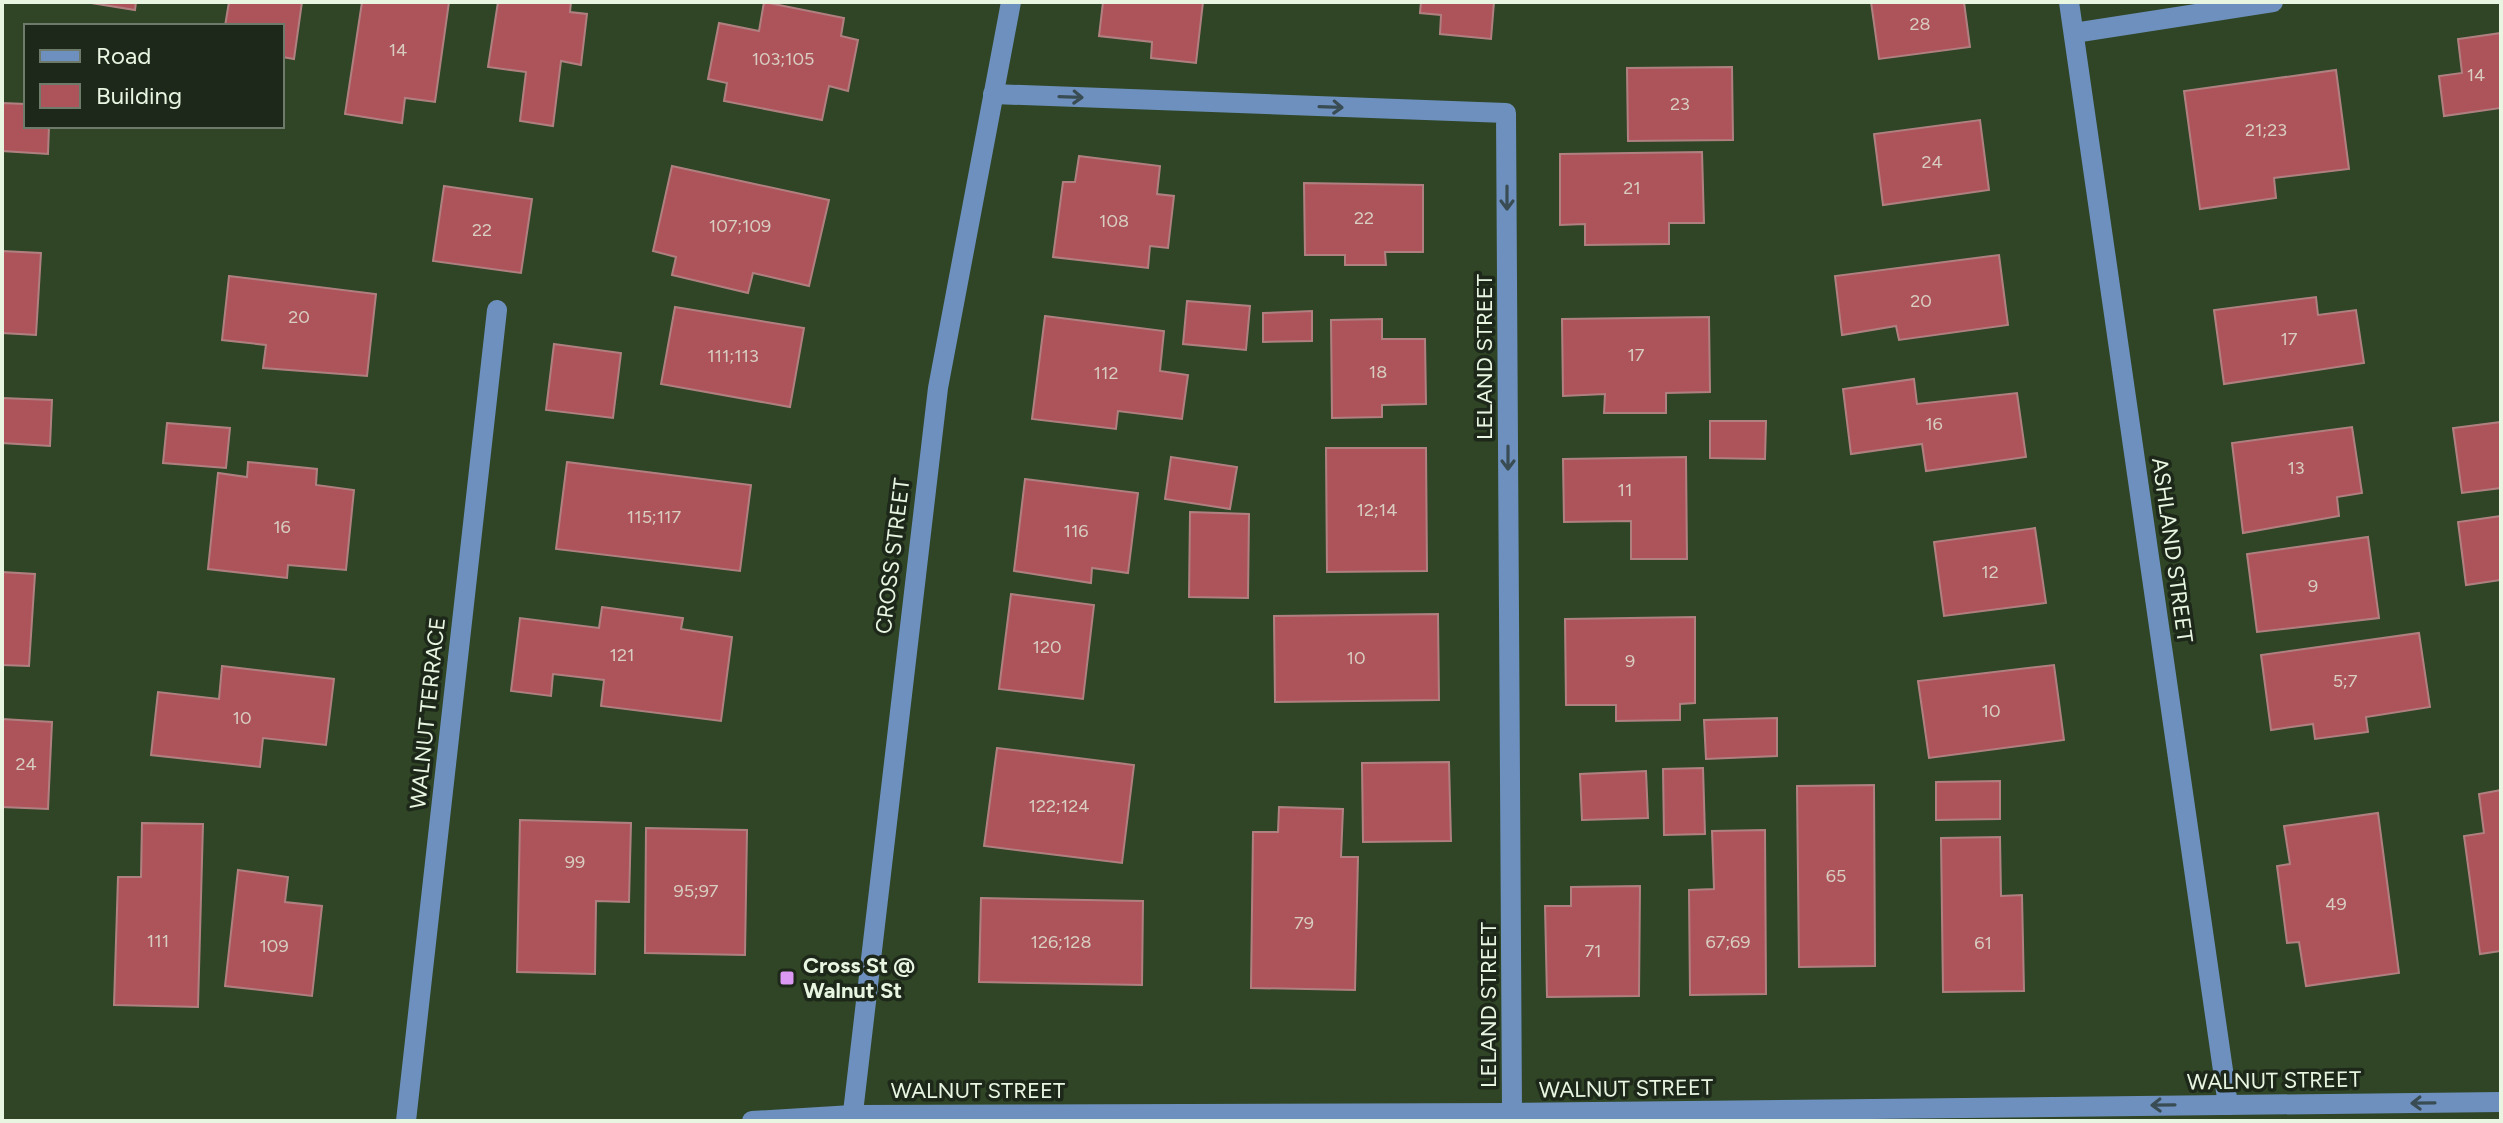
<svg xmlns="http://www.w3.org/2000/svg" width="2503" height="1123" viewBox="0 0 2503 1123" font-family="Figtree,sans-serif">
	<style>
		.building { fill: #ad545b; stroke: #b08081; stroke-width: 2 }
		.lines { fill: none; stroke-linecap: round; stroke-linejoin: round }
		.minor { stroke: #6e90be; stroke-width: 20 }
		.oneway { stroke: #3a4c53 }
		.poi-dot { fill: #dc99f4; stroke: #1e281a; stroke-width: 3 }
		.labels { text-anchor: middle; stroke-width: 7; stroke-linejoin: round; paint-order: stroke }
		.number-label { font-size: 18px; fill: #d8cdc0 }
		.street-label { font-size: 22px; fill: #e7f5e1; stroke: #1e281a }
		.poi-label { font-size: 22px; font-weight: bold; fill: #e7f5e1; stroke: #1e281a; text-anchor: start }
	</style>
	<rect width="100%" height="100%" fill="#2f4525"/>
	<g class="building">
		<path d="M85,2h51l-1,8z"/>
		<path d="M229,2h73l-8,57 -12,-2v-31h-57z"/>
		<path d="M362,2h87l-14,100 -30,-4 -3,25 -57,-9z"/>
		<path d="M498,2h73l-1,10 17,2 -6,51 -20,-4 -8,65 -33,-5 6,-49 -38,-5z"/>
		<path d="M764,2l80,16 -3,18 17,4 -10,51 -19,-5 -7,34 -98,-19 3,-18 -19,-4 11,-56 40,8z"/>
		<path d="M1103,2h100l-7,61 -45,-5 1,-16 -53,-6z"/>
		<path d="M1421,2h73l-3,37 -51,-5 1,-19 -21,-2z"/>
		<path d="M1871,2h93l6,45 -91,12z"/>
		<path d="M2501,33v75l-57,8 -5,-40 23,-3 -4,-34z"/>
		<path d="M1732,67l1,73 -105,1 -1,-73z"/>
		<path d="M2336,70l13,99 -75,9 2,20 -76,11 -16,-118z"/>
		<path d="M2,103l24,1v22h23l-1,28 -46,-3z"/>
		<path d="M1980,120l9,70 -106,15 -9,-71z"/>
		<path d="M1702,152l2,71h-35v21l-84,1v-21l-25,1v-71z"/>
		<path d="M1079,156l81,10 -3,28 17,2 -6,52 -18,-2 -2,22 -95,-11 10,-75h12z"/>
		<path d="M672,166l157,34 -20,86 -56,-13 -5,20 -76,-18 4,-18 -23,-6z"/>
		<path d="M1304,183l119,2v67h-38l1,13h-41v-10h-40z"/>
		<path d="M444,186l88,13 -11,74 -88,-12z"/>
		<path d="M2,251l39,2 -5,82 -34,-2z"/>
		<path d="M1999,255l9,70 -109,15 -3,-14 -54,9 -7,-59z"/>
		<path d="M229,276l147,18 -9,82 -104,-8 3,-23 -44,-5z"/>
		<path d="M2316,297l2,18 38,-5 8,53 -140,21 -10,-74z"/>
		<path d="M1187,301l63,5 -4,44 -63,-6z"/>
		<path d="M675,307l129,21 -14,79 -129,-23z"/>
		<path d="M1312,311v30l-49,1v-29z"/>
		<path d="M1045,316l119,15 -4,40 28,4 -6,44 -64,-8 -2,18 -84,-10z"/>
		<path d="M1709,317l1,75 -44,1v20h-62l1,-19 -42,2 -1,-77z"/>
		<path d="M1382,319v20h43l1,65 -44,1v12l-50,1 -1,-98z"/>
		<path d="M554,344l67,9 -8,65 -67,-8z"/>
		<path d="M1914,379l3,25 100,-11 9,64 -100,14 -4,-27 -71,10 -8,-65z"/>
		<path d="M2,398l50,2 -2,46 -48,-3z"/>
		<path d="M1710,421h56l-1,38 -55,-1z"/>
		<path d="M2501,422v66l-39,5 -9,-65z"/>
		<path d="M167,423l63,5 -4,40 -63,-5z"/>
		<path d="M2352,427l10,66 -25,4 2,19 -96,17 -11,-90z"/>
		<path d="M1326,448h100l1,123 -100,1z"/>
		<path d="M1171,457l66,10 -7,42 -65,-10z"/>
		<path d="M1686,457l1,102h-56v-38l-67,1 -1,-63z"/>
		<path d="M248,462l69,7 -1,16 38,5 -8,80 -58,-5 -1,13 -79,-9 10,-96 29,4z"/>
		<path d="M567,462l184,23 -11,86 -184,-22z"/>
		<path d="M1025,479l113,14 -10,80 -36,-5 -1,15 -77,-12z"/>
		<path d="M1190,512l59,2 -1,84 -59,-1z"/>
		<path d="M2501,516v64l-35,5 -8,-63z"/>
		<path d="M2035,528l11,75 -102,13 -10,-74z"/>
		<path d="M2368,537l11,81 -122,14 -10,-78z"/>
		<path d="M2,572l33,2 -6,92 -27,-1z"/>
		<path d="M1011,594l83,11 -11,94 -84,-10z"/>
		<path d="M602,607l81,11 -2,11 51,8 -11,84 -120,-15 3,-26 -51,-6 -2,22 -40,-5 9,-73 79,10z"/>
		<path d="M1438,614l1,86 -164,2 -1,-86z"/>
		<path d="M1695,617v86l-15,1v16l-64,1v-16h-50l-1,-86z"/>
		<path d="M2419,633l11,74 -64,10 2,15 -53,7 -2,-15 -42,6 -10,-75z"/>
		<path d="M2054,665l10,75 -135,18 -11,-77z"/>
		<path d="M222,666l112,13 -8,66 -63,-7 -3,29 -109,-12 7,-63 61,7z"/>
		<path d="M1777,718v38l-71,3 -2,-39z"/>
		<path d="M2,719l50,3 -4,87 -46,-2z"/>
		<path d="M997,748l137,17 -12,98 -138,-17z"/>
		<path d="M1449,762l2,79 -88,1 -1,-79z"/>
		<path d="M1703,768l2,66 -41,1 -1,-66z"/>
		<path d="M1646,771l2,47 -66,2 -2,-46z"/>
		<path d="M2000,781v38l-64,1v-38z"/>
		<path d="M1874,785l1,181 -76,1 -2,-181z"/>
		<path d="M2501,790v161l-21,3 -16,-118 20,-3 -5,-39z"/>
		<path d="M1279,807l64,2 -2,48h17l-3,133 -104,-2 2,-156h25z"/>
		<path d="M2378,813l21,160 -93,13 -7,-44 -12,1 -10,-77 13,-2 -6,-38z"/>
		<path d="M520,820l111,3 -2,79 -33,-1 -1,73 -78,-2z"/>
		<path d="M142,823l61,1 -5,183 -84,-2 4,-128h23z"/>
		<path d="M646,828l101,2 -2,125 -100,-2z"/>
		<path d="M1765,830l1,164 -76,1 -1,-105 25,-1 -2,-58z"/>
		<path d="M2000,837l1,59 21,-1 2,96 -81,1 -2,-154z"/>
		<path d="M238,870l50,7 -3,25 37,4 -10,90 -87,-10z"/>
		<path d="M1640,886l-1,110 -92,1 -2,-91h26v-19z"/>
		<path d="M981,898l162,3 -1,84 -163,-3z"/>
	</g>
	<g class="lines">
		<g class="minor">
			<path d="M2069,2l159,1103"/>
			<path d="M2074,33l199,-31"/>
			<path d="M993,94l513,19 6,1000"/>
			<path d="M406,1121l91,-811"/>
			<path d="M752,1121l100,-6 660,-2 989,-11"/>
			<path d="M852,1121l86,-733 73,-386"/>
		</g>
	</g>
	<defs><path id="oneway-shaft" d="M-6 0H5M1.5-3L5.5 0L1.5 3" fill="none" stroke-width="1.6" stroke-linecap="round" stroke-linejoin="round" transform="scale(2)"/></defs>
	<g class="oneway">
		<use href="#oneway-shaft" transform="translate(1071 97) rotate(2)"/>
		<use href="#oneway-shaft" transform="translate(1331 107) rotate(2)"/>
		<use href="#oneway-shaft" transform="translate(1507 198) rotate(90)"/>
		<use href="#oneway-shaft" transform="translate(1508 458) rotate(90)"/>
		<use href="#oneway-shaft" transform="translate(2423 1103) rotate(179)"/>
		<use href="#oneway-shaft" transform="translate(2163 1105) rotate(179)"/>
	</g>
	<rect class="poi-dot" x="779" y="970" width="16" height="16" rx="4"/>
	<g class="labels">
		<g class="number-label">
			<text x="1920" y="30">28</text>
			<text x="398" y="56">14</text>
			<text x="783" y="65">103;105</text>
			<text x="2476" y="81">14</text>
			<text x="1680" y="110">23</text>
			<text x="2266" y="136">21;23</text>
			<text x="1932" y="168">24</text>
			<text x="1632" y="194">21</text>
			<text x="1364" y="224">22</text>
			<text x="1114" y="227">108</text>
			<text x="740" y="232">107;109</text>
			<text x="482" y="236">22</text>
			<text x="1921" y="307">20</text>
			<text x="299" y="323">20</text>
			<text x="2289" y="345">17</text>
			<text x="1636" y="361">17</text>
			<text x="733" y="362">111;113</text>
			<text x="1378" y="378">18</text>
			<text x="1106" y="379">112</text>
			<text x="1934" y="430">16</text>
			<text x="2296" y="474">13</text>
			<text x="1625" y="496">11</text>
			<text x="1377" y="516">12;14</text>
			<text x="654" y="523">115;117</text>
			<text x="282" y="533">16</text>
			<text x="1076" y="537">116</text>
			<text x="1990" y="578">12</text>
			<text x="2313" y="592">9</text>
			<text x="1047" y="653">120</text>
			<text x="622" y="661">121</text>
			<text x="1356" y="664">10</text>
			<text x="1630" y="667">9</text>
			<text x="2345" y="687">5;7</text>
			<text x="1991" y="717">10</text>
			<text x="242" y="724">10</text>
			<text x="26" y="770">24</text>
			<text x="1059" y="812">122;124</text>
			<text x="575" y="868">99</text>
			<text x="1836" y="882">65</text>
			<text x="696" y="897">95;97</text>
			<text x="2336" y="910">49</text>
			<text x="1304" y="929">79</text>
			<text x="158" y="947">111</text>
			<text x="1061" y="948">126;128</text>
			<text x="1728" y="948">67;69</text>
			<text x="1983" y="949">61</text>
			<text x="274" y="952">109</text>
			<text x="1593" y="957">71</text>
		</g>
		<g class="street-label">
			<text transform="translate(1484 357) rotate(-90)" y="8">LELAND STREET</text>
			<text transform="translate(2173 550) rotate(82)" y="8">ASHLAND STREET</text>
			<text transform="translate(892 556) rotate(-83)" y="8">CROSS STREET</text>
			<text transform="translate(427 713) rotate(-84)" y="8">WALNUT TERRACE</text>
			<text transform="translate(1488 1005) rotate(-90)" y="8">LELAND STREET</text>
			<text transform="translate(2274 1080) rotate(-1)" y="8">WALNUT STREET</text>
			<text transform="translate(1626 1088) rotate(-1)" y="8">WALNUT STREET</text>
			<text x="978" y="1098">WALNUT STREET</text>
		</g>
		<g class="poi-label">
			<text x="803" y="973">Cross St @<tspan x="803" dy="25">Walnut St</tspan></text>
		</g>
	</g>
	<rect width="2503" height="1123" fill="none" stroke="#e7f5e1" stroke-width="8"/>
	<rect x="24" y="24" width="260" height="104" fill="#1e281a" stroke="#6e7a6a" stroke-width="2"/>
	<rect x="40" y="50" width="40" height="12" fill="#6e90be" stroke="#6e7a6a" stroke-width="2"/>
	<text x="96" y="64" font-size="24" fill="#e7f5e1">Road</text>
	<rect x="40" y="84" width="40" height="24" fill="#ad545b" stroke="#6e7a6a" stroke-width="2"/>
	<text x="96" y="104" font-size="24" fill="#e7f5e1">Building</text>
</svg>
